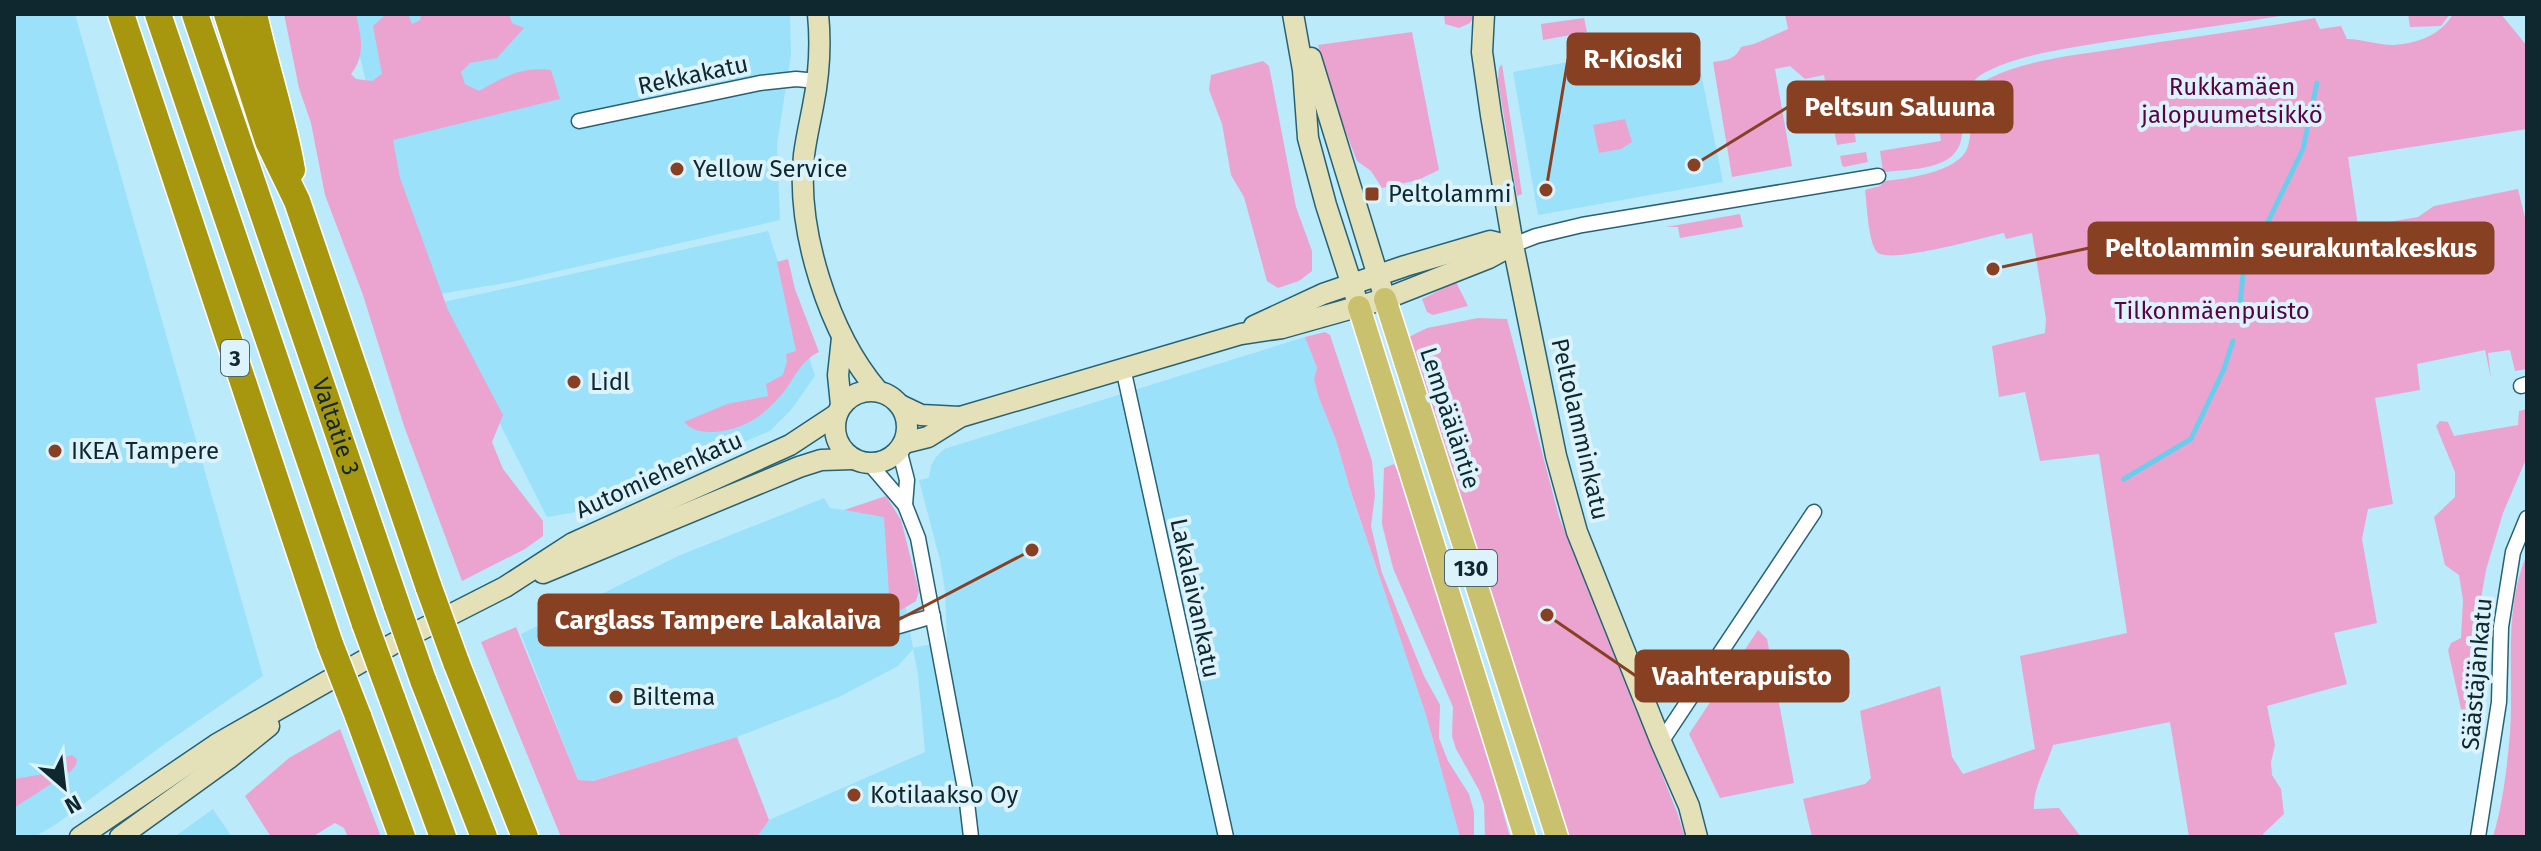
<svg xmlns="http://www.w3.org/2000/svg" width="2541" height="851" viewBox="0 0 2541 851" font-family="'Fira Sans',sans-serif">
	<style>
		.built { fill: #9ce1fa }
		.green { fill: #eba4d0 }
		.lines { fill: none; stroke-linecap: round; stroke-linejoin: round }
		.stream { stroke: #69ceee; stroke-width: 5 }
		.street-casing { stroke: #276274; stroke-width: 17 }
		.secondary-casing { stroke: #276274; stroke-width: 23 }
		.primary-casing { stroke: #fff; stroke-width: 25 }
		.highway-casing { stroke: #fff; stroke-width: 29 }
		.street { stroke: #fff; stroke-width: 14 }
		.secondary { stroke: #e4e0b7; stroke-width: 20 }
		.primary { stroke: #cac16e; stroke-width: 22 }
		.highway { stroke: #a6970e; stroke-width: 26 }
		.highway-bridge-casing { stroke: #fff; stroke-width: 29; stroke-linecap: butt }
		.highway-bridge { stroke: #a6970e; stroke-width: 26 }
		.poi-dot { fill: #884022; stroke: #dcf3fb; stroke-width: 3 }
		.labels { text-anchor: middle; stroke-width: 8; stroke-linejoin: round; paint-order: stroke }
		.shield { fill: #dcf3fb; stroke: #4c646c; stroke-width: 2 }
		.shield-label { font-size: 22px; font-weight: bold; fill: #0f272f }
		.street-label { font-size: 24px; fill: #0f272f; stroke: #dcf3fb }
		.park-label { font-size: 24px; fill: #5b0245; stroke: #dcf3fb }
		.poi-label { font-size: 24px; fill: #0f272f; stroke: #dcf3fb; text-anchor: start }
		.leader { fill: none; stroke: #884022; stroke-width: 3 }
		.callout-dot { fill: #884022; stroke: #dcf3fb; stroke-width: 3 }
		.callout { fill: #884022; stroke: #884022; stroke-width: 3 }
		.callout-label { font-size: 26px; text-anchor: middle; font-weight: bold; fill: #fff }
	</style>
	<rect width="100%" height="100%" fill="#bbeafb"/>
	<g class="built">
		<path d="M14,14h61l188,662 -97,67 -111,82 -21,12h-20z"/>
		<path d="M350,14h440l1,41 -14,89 3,76 -269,62 -72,12 -52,-123z"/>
		<path d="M1694,39l29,143 -185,33 -25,-143z"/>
		<path d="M768,231l47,145 -24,34 -21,21 -193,81 -30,5 -108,-214z"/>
		<path d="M1305,337l12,31 -3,11 5,19 17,42 14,50 76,225 34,122h-703l12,-17 156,-68 -7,-78 -5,-25 -15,17 -59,31 -102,40 -145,44 -14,-1 -57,-146 157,-78 146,-58 6,10 59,8 24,132 34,-7 -2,-50 -5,-31 -21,-80 10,-2 2,-12 5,-9 8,-8z"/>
		<path d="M213,809l19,28h-58z"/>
	</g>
	<g class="green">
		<path d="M284,14h72c5,22 10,41 -5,60l5,5 16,2 10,-7 -9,-48 13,-12h22l4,10 8,-4 1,-6h88l3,9 12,5 -27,30 -27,5 -9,9 4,12 14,7c24,-14 43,-25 72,-21l9,29 -167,41 7,38 48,132 55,105 -11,27 11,27 40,52v15l-18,13 -63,32 -58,-155 -41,-131 -38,-100 -14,-72 -12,-35z"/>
		<path d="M1444,14h31l-5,9 -11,5 -14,-4z"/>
		<path d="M1785,14h507c-60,10 -120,18 -180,27 -41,7 -87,12 -124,30 -43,20 -12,63 -35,84 -16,15 -50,15 -70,17l-3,-21 61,-10 -2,-13 -11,1 -7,-37 -71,12 6,38 -19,3 -13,-70 -19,4 -15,-13 -15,3 17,97 -60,11 -19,-115c13,-2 22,-2 28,-15l13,-3 34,-15z"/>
		<path d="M2408,14h42l-9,12 -31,1z"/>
		<path d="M2453,14h48l26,32v83l-179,28 11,76 18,-9 41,-7 16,-11 84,-17 9,37v143l-12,2 -5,-21 -22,3 3,25 -6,-28 -68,14 3,26 -45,8 18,106 -25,5 -6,30 15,84 -43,10 13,51 -80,22 8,39 -4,17 1,13 9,14 3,25 -21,20v3h-74l-19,-115 -117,23c-6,21 -20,42 -19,64l25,-1 22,29h-269l-9,-38 62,-15 6,-6 -11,-67 80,-25 12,71 11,17 72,-25 -15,-93 107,-23 -28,-179 -59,7 -15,-69 -26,5 -7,-51 53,-13 1,-14 -14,-86 -26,6 -2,-6c-19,4 -116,32 -127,19 -9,-11 -10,-47 -12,-62l15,-4 4,-5c22,-2 73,-9 83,-32 10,-24 -7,-57 23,-71 37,-18 84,-23 125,-29 67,-11 134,-19 200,-31l5,11 21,-3 6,13c15,0 31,6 45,6 25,-1 49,-10 61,-31z"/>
		<path d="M1584,18l3,14 -44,8 -2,-16z"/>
		<path d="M1412,32l27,138 -21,10 -36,8 -11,-17 -14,-10 -14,-36 -25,-80z"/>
		<path d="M1263,61l6,5 27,141 16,44v20l-13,10 -21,7 -11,-7 -23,-84 -13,-22 -9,-51 -13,-34 2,-15z"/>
		<path d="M1502,64l20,130 -5,2 -19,-116 1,-12z"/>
		<path d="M1625,119l7,23 -11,7 -22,4 -6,-28z"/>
		<path d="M1866,152l2,10 -24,5 -2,-2 -2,-9z"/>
		<path d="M1740,214l3,13 -63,11 -2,-11h-12z"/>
		<path d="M788,259l7,30 24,63c-17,8 -23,23 -33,37 -18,24 -42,42 -74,43 -11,0 -21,-2 -28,-10l43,-18 41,-8 -2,-12 17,-9 4,-14 -1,-7 10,-3 -19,-89z"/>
		<path d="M1456,282l12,24 -35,9 -6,-3 -5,-13z"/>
		<path d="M1478,318l29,1 52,198 118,295 8,25h-118l-157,-491 -1,-9 18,-9z"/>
		<path d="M1325,332l5,3 42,126 3,34 -4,31 11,47 42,103 16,29 -1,33 9,23 21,33 5,18v25h-14l-34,-122 -76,-226 -14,-49 -17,-42 -5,-19 3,-11 -12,-31z"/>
		<path d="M2527,409v48l-24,56 -17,57 -10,57 -1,73 -6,13 -8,-4 -13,-59 3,-7 10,-5 2,-38 -4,-25 -14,-10 -11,-48 21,-20v-25l-19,-46 4,-5 8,1 6,14 64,-11 1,-14z"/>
		<path d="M1394,464l16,32 52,168 48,173h-25l-1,-33 -5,-14 -23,-41 -4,-13 1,-29 -60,-139 -11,-44 2,-56z"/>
		<path d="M886,496l15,24 18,71 -3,10 -15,9 -6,-3 -6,-13 -5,-77 -40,-7z"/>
		<path d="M2527,554v283h-34c10,-33 14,-70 17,-104 4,-60 -7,-122 17,-179z"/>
		<path d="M516,627l62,153 15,1 144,-44 32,83 -12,17h-196l-80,-195z"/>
		<path d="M1758,630l9,9 27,144 -74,15 -31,-64z"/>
		<path d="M340,729l41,108h-33l-4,-9 -9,-5 -23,14h-41l-26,-41 44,-38z"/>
		<path d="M72,755l5,4 -1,6 -5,6 -57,37v-29l53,-9 -1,-13z"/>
	</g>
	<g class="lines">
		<g class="stream">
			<path d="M2239,315l4,-41 60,-125 14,-66"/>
			<path d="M2124,479l67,-40 33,-70 9,-28"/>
		</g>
		<g class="street-casing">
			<g id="street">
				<path d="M579,121l181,-38 36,-4 21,2"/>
				<path d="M1513,245l23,-9 46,-11 296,-49"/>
				<path d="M1123,368l103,469"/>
				<path d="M2521,386l6,-2"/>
				<path d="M899,449l8,31 -2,25"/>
				<path d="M869,463l36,42 13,33 48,256 5,43"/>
				<path d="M892,628l41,-12"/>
				<path d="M1661,742l153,-230"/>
				<path d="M2478,837l21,-135 2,-75 12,-75 14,-34"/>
			</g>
		</g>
		<g class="secondary-casing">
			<g id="secondary">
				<path d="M818,14c3,30 1,62 -5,92 -3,16 -7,33 -9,49 -8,75 25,179 74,236"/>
				<path d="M1293,14l10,56 5,68 18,67 33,102"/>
				<path d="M1484,14l-2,38 9,63 22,130 43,211 21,76 84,210 28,64 8,31"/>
				<path d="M1311,58l74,241"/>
				<path d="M1254,326l69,-32 82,-28 85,-25 20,5"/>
				<circle cx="871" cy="427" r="36"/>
				<path d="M841,405l-3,-30 4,-37"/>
				<path d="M900,405l21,10 39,2"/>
				<path d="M904,443l24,-6 32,-20 281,-83 41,-6 103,-29 104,-41 24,-13"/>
				<path d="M543,573l256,-106 22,-7 32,-1"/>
				<path d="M80,837l137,-93 176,-100 112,-57 68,-44 217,-98 47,-31"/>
				<path d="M120,837l108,-78 41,-33"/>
			</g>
		</g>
		<g class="primary-casing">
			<g id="primary">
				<path d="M1385,299l172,538"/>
				<path d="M1359,307l166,530"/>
			</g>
		</g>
		<g class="highway-casing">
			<g id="highway">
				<path d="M121,14l209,630"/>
				<path d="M158,14l207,610"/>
				<path id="s1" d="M195,14l202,592"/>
				<path d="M227,14l41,127 29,60 132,387"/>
				<path d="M254,14c11,52 29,103 38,156"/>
				<path d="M456,662l69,175"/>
				<path d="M423,680l61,157"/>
				<path d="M392,698l51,139"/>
				<path d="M358,716l44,121"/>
			</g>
		</g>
		<use href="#street" class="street"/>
		<use href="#secondary" class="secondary"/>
		<use href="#primary" class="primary"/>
		<use href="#highway" class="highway"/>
		<g class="highway-bridge-casing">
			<g id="highway-bridge">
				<path d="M429,588l27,74"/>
				<path d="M397,606l26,74"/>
				<path d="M365,624l27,74"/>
				<path d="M330,644l28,72"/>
			</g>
		</g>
		<use href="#highway-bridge" class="highway-bridge"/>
	</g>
	<g class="poi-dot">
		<circle cx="677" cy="169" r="8"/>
		<rect x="1364" y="186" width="16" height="16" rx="4"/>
		<circle cx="574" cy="382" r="8"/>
		<circle cx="55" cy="451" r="8"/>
		<circle cx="616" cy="697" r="8"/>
		<circle cx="854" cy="795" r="8"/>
	</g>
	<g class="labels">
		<g class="shield">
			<rect x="221" y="340" width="28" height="36" rx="6"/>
			<rect x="1445" y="550" width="52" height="36" rx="6"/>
		</g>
		<g class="shield-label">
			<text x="235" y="366">3</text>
			<text x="1471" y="576">130</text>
		</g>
		<g class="street-label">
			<text transform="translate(693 75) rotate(-12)" y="8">Rekkakatu</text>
			<text transform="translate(1450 418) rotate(72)" y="8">Lempääläntie</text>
			<text dy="8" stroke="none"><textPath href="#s1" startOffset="436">Valtatie 3</textPath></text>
			<text transform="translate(1580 429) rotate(77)" y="8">Peltolamminkatu</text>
			<text transform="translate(659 475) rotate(-24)" y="8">Automiehenkatu</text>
			<text transform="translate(1195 598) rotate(78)" y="8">Lakalaivankatu</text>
			<text transform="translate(2477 674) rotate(-85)" y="8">Säästäjänkatu</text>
		</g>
		<g class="park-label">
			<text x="2232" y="95">Rukkamäen<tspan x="2232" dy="28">jalopuumetsikkö</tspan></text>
			<text x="2212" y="319">Tilkonmäenpuisto</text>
		</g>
		<g class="poi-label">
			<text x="693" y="177">Yellow Service</text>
			<text x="1388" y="202">Peltolammi</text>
			<text x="590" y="390">Lidl</text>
			<text x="71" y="459">IKEA Tampere</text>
			<text x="632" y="705">Biltema</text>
			<text x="870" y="803">Kotilaakso Oy</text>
		</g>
	</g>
	<path class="leader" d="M1546 190L1568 59M1694 165L1788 107M1993 269L2089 248M1032 550L898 620M1547 615L1636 676"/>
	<g class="callout-dot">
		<circle cx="1546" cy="190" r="8"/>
		<circle cx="1694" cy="165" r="8"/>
		<circle cx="1993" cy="269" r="8"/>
		<circle cx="1032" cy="550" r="8"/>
		<circle cx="1547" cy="615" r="8"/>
	</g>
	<g class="callout">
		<rect x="1568" y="34" width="131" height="50" rx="8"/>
		<rect x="1788" y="82" width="224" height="50" rx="8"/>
		<rect x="2089" y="223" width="404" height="50" rx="8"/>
		<rect x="539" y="595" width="359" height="50" rx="8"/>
		<rect x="1636" y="651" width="212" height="50" rx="8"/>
	</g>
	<g class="callout-label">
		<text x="1633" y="68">R-Kioski</text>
		<text x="1900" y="116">Peltsun Saluuna</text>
		<text x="2291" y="257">Peltolammin seurakuntakeskus</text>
		<text x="718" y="629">Carglass Tampere Lakalaiva</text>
		<text x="1742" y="685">Vaahterapuisto</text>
	</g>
	<rect width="2541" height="851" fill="none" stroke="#0f272f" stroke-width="32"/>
	<g transform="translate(64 787) rotate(152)" stroke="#dcf3fb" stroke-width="6" paint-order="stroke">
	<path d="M0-6L14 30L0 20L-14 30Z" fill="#0f272f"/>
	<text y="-12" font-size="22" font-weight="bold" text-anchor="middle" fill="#0f272f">N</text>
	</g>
</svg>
